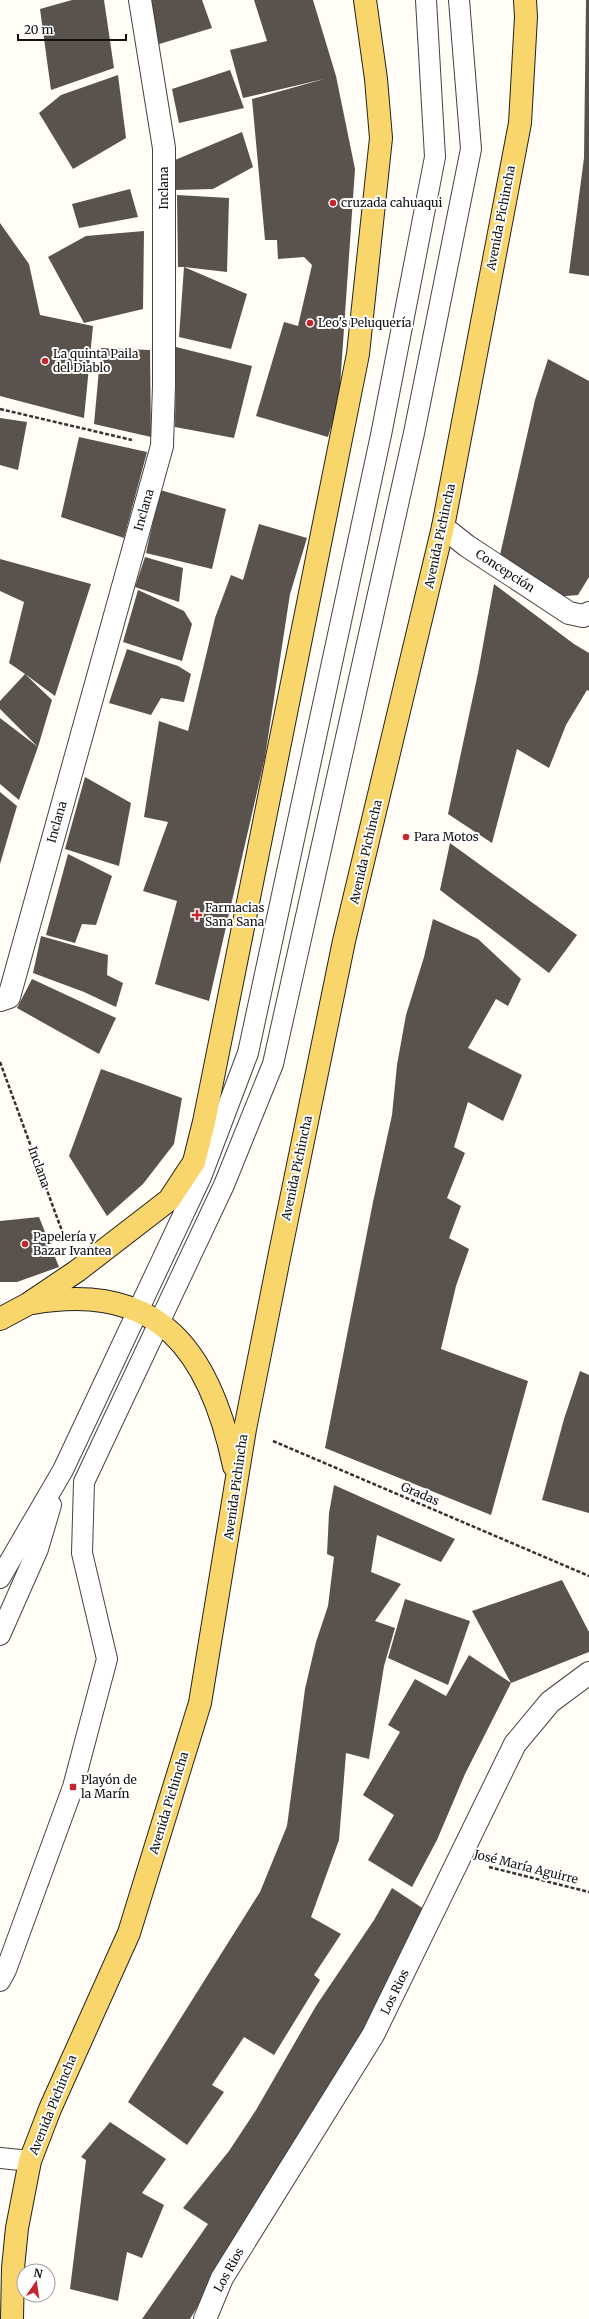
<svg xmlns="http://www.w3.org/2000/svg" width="589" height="2319" viewBox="0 0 589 2319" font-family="Merriweather,serif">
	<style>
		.building { fill: #5a524d }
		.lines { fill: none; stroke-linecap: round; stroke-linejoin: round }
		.lane-casing { stroke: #444; stroke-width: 22 }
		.street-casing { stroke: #444; stroke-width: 24 }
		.primary-casing { stroke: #222; stroke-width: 24 }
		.path { stroke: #333; stroke-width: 2.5; stroke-dasharray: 4 2; stroke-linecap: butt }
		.lane { stroke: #fff; stroke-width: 20 }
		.street { stroke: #fff; stroke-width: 22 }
		.primary { stroke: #f9d66b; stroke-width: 22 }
		.poi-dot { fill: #c4262e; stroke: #fff; stroke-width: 1.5 }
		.labels { text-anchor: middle; stroke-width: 4; stroke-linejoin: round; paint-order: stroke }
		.street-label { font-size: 12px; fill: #111; stroke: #fff }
		.poi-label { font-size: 12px; fill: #111; stroke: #fff; text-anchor: start }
	</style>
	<rect width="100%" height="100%" fill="#fffdf5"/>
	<g class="building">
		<path d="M72,0h32l10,68 -63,22 -11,-81z"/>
		<path d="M149,0h53l10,28 -56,17z"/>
		<path d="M254,0h59l23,76 19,93 -16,232 -11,36 -72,-21 28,-94 14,4 14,-61 -8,-8 -26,2 -1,-19h-12l-13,-141 72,-20 -81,19 -13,-48 37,-9z"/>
		<path d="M586,0h3v276l-20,-3 15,-115z"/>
		<path d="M230,70l14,38 -65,15 -7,-34z"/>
		<path d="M118,75l8,63 -53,31 -34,-56 22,-18z"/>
		<path d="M242,132l11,35 -40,22 -39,1 1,-30z"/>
		<path d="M130,189l8,28 -59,11 -7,-24z"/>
		<path d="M177,195l52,3 -2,74 -43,-5 63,27 -16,55 -52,-12 5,-70h-6z"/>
		<path d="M0,223l29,41 11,51 53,11 -9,92 -84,-22z"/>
		<path d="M144,231l-1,78 -59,14 -36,-66 38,-21z"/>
		<path d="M176,347l76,19 -18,72 -59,-11z"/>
		<path d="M101,348l49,2 1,87 -57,-13z"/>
		<path d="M548,359l41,22v196l-11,18 -24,2 -54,-42 35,-155z"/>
		<path d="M0,418l27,4 -9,48 -18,-5z"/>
		<path d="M79,437l68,15 -23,86 -63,-21z"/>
		<path d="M160,490l66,19 -14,60 -66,-16z"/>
		<path d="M259,524l48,14 -17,56 -25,163 -56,244 -54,-17 22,-83 -34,-10 25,-69 -24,-5 15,-96 29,10 27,-113 16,-43 12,5z"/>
		<path d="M145,557l38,11 -4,34 -44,-15z"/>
		<path d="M0,559l91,25 -36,112 -30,-22 27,26 -14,47 -19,53 -19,-16v-66l38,29 -38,-38v-8l25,-27 -16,-11 15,-61 -24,-11z"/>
		<path d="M494,584l80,60 15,9v38l-2,-1 -21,35 -17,43 -32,-19 -25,94 -44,-29 30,-141z"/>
		<path d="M138,590l46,21 8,13 -10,37 -59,-19z"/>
		<path d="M127,649l51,17 13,8 -7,28 -23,-4 -10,17 -42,-12z"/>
		<path d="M85,777l46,26 -12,63 -54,-17z"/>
		<path d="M0,792l17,14 -17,58z"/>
		<path d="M450,843l127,92 -28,38 -109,-83z"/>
		<path d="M68,854l44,22 -16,49 -14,-1 -7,19 -29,-8z"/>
		<path d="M433,919l45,20 43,40 -13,27 -12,-7 -28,49 54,27 -19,46 -35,-19 -14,45 11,6 -18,45 14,8 -12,32 20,11 -13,37 -15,63 87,32 -37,134 -166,-67 48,-246 19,-87 5,-50 9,-50 18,-58z"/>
		<path d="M41,936l67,19 -1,20 16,8 -7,24 -32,-15 -51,-19z"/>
		<path d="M32,979l84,39 -17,36 -82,-46z"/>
		<path d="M101,1069l81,29 -8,46 -31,40 -36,32 -38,-60z"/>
		<path d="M39,1217l20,50 -42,15h-17v-61z"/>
		<path d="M580,1371l9,4v138l-47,-13 22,-81z"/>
		<path d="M334,1485l121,54 -14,23 -64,-27 -6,37 30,12 -26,37 20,7 -11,38 -15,93 -23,-6 -7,87 -28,77 30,17 -27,41 6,5 -46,75 -30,-18 -32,48 12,7 -37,53 -59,-43 132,-210 27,-66 18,-137 11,-47 12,-36 6,-49 -7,-3 2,-41z"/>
		<path d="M562,1580l27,52v20l-78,31 -39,-72z"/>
		<path d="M405,1599l65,22 -22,64 -60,-27z"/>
		<path d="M469,1655l42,28 -46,91 -28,66 -25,47 -44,-27 26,-45 -31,-20 37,-63 -12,-7 27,-46 31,17z"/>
		<path d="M392,1888l44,29 -246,402h-48l66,-95 -25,-16 46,-57 27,-41 60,-104 58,-86z"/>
		<path d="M110,2122l56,37 -24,34 22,12 -22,53 -15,-6 -9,49 -48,-12 16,-129 -5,-3z"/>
	</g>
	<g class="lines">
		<g class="lane-casing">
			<g id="lane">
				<path d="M0,1578l63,-108 138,-293 47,-124 133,-618 54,-278 -9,-157"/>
				<path d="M0,1635l38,-86 13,-44"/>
				<path d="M0,1981l6,-11 67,-183 34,-128 -25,-106 2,-71 140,-297 49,-121 141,-631 57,-284 -12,-149"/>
				<path d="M0,2158l30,3"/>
			</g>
		</g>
		<g class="street-casing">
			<g id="street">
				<path d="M443,527l24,19 102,67 14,3 6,-3"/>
				<path d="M0,1000l9,-3 153,-551 2,-60v-238l-24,-148"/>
				<path d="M205,2319l17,-41 151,-243 142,-291 35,-42 39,-29"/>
			</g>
		</g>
		<g class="primary-casing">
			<g id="primary">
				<path d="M33,1303c127,-22 177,49 201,163"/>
				<path d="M0,1319l28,-15 49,-33 92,-71 25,-38 10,-40 154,-768 23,-216 -5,-59 -11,-79"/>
				<path d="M12,2319l1,-51 4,-40 13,-67 20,-52 79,-176 71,-230 45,-274 35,-176 64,-312 99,-414 77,-404 6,-106 -1,-17"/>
			</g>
		</g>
		<g class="path">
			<path d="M0,409l132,31"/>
			<path d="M0,1062l66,180"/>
			<path d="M273,1441l316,135"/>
			<path d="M489,1867l100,25"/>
		</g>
		<use href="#lane" class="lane"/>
		<use href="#street" class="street"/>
		<use href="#primary" class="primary"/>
	</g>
	<g class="poi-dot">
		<circle cx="333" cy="203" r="4"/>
		<circle cx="310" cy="323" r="4"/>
		<circle cx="45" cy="361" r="4"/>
		<circle cx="406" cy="837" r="4"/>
		<path d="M195 909h4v4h4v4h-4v4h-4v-4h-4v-4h4z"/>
		<circle cx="25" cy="1244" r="4"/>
		<rect x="69" y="1783" width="8" height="8" rx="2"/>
	</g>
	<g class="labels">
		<g class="street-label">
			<text transform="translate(164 188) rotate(-90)" y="4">Inclana</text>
			<text transform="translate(501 218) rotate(-79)" y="4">Avenida Pichincha</text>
			<text transform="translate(144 510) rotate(-74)" y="4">Inclana</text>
			<text transform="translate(440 536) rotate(-78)" y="4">Avenida Pichincha</text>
			<text transform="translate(505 571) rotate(33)" y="4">Concepción</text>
			<text transform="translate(57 822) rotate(-74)" y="4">Inclana</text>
			<text transform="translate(366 852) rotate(-77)" y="4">Avenida Pichincha</text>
			<text transform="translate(39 1167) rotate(70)" y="4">Inclana</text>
			<text transform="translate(297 1168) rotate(-78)" y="4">Avenida Pichincha</text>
			<text transform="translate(236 1487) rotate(-82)" y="4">Avenida Pichincha</text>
			<text transform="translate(420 1494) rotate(23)" y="4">Gradas</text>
			<text transform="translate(169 1803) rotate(-73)" y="4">Avenida Pichincha</text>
			<text transform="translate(526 1867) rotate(14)" y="4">José María Aguirre</text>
			<text transform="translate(395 1992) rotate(-64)" y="4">Los Rios</text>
			<text transform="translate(53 2105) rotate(-68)" y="4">Avenida Pichincha</text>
			<text transform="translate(229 2270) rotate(-61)" y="4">Los Rios</text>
		</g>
		<g class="poi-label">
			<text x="341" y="207">cruzada cahuaqui</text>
			<text x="318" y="327">Leo's Peluquería</text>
			<text x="53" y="358">La quinta Paila<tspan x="53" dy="14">del Diablo</tspan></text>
			<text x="414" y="841">Para Motos</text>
			<text x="205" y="912">Farmacias<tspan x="205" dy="14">Sana Sana</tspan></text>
			<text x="33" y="1241">Papelería y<tspan x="33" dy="14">Bazar Ivantea</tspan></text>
			<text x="81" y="1784">Playón de<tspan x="81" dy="14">la Marín</tspan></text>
		</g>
	</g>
	<g transform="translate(36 2283) rotate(13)"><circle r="19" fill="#ffffff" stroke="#a0a0a0"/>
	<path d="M0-3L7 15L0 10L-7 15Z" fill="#c4262e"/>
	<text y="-6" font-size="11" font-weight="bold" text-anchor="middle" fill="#111111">N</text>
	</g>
	<path d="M18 34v6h108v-6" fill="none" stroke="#111111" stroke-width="2"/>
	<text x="24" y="34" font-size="12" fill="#111111" stroke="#ffffff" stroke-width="3" paint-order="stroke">20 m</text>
</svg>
